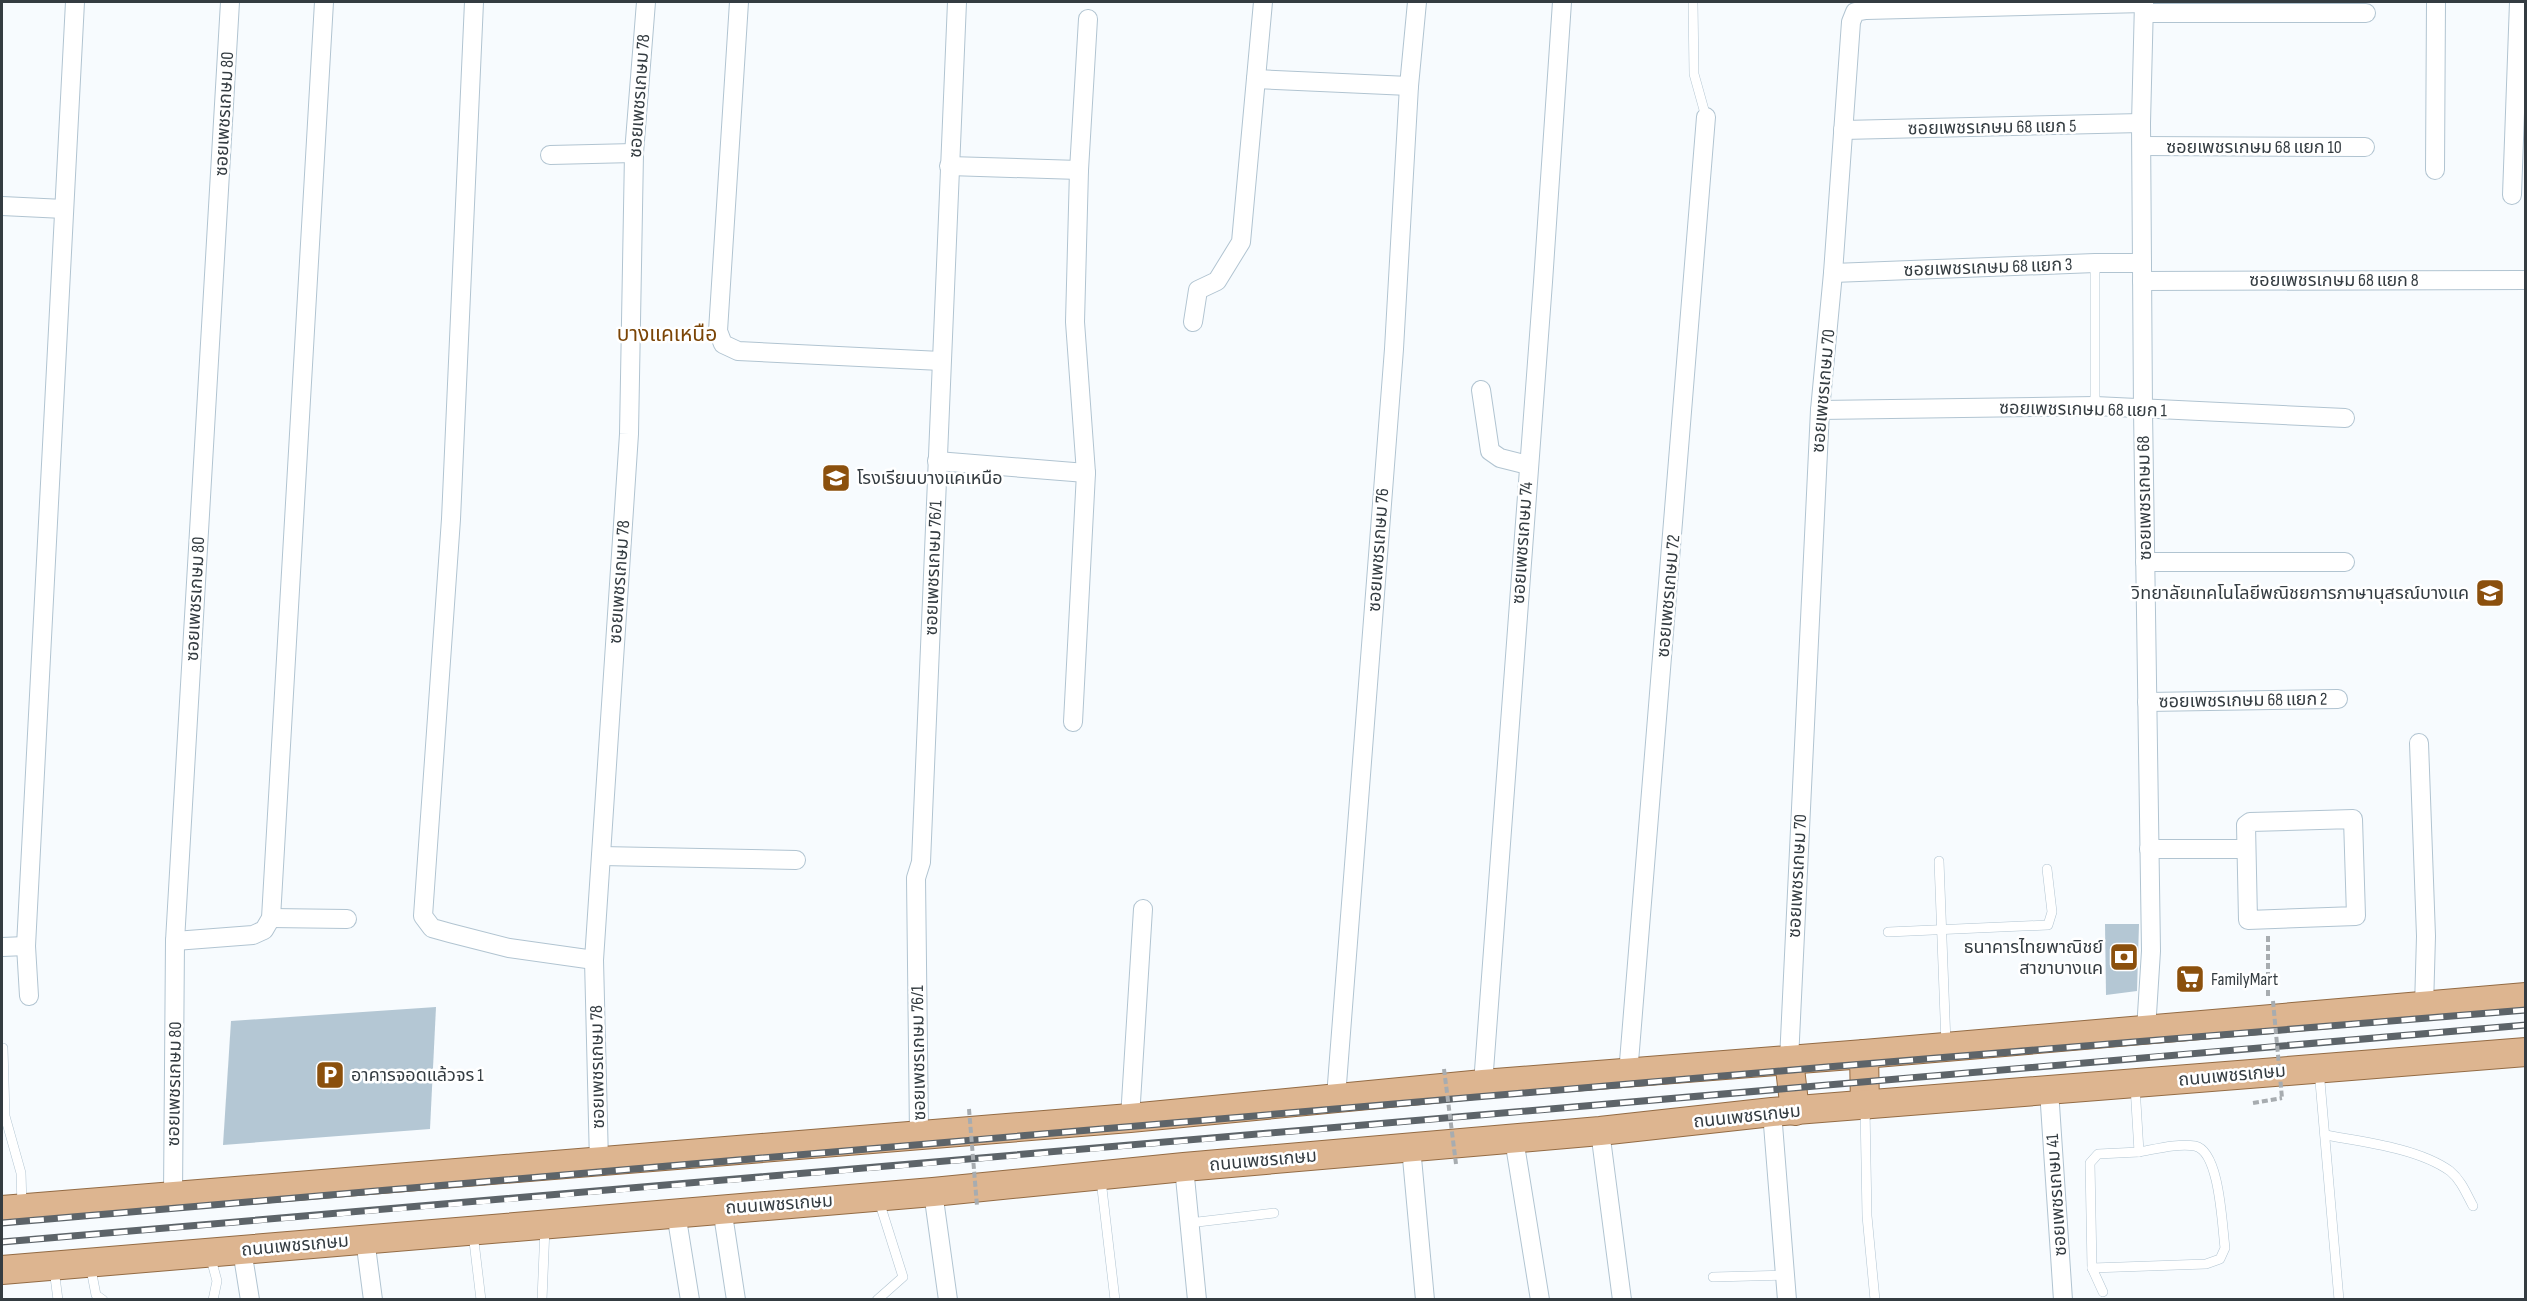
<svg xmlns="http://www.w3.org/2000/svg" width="2527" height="1301" viewBox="0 0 2527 1301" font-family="'Sofia Sans Condensed','Noto Sans Thai',sans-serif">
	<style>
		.building { fill: #b4c7d4 }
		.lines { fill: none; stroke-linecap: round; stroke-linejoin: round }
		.service-casing { stroke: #b1c4d1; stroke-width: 10 }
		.minor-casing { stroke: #b1c4d1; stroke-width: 20 }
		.primary-casing { stroke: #936b44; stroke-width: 30 }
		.path { stroke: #a7acb0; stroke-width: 4; stroke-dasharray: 6 3; stroke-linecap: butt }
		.service { stroke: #fff; stroke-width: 9 }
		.minor { stroke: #fff; stroke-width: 18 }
		.primary { stroke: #ddb590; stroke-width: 28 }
		.rail-casing { stroke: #5d6469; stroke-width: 7 }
		.rail { stroke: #fff; stroke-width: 4.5; stroke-dasharray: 14; stroke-linecap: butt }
		.path-bridge { stroke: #a7acb0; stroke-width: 4; stroke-dasharray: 6 3; stroke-linecap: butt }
		.labels { text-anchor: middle; stroke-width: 5; stroke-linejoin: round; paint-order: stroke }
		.street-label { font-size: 18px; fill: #343c41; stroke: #fff }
		.poi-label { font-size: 18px; fill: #343c41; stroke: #fff; text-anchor: start }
		.quarter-label { font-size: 21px; fill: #7b4506; stroke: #fff }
	</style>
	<rect width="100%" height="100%" fill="#f7fbfe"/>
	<g class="building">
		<path d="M2105,924h34l-2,67 -31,4z"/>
		<path d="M436,1007l-6,122 -207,16 8,-124z"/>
	</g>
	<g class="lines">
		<g class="service-casing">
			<g id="service">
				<path d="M1693,2l1,72 12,43"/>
				<path d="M2095,406v-143"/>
				<path d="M1939,861l7,183"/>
				<path d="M1888,932l160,-7 4,-13 -5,-43"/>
				<path d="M3,1048l2,68 16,57 1,33"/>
				<path d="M2319,1070l20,230"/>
				<path d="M1865,1108l2,108 8,84"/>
				<path d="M2325,1135c38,7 93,13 125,36 11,9 16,22 23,35"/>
				<path d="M1101,1180l14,120"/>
				<path d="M1189,1223l85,-10"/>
				<path d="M473,1233l8,67"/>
				<path d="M210,1255l7,26 -4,19"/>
				<path d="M90,1264l6,31 7,5"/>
				<path d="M2092,1268l114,-4 14,-5 5,-11c-3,-22 -5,-97 -30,-102 -17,-3 -39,3 -56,6"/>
				<path d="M54,1269l4,31"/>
				<path d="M1713,1277l73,-2"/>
				<path d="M2103,1292l-11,-24 -2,-105 8,-9 41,-2 -4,-66"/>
				<path d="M542,1300l3,-73"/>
				<path d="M877,1300l26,-23 -24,-76"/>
			</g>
		</g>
		<g class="minor-casing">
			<g id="minor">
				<path d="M474,2l-23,517 -28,397 9,12 18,5 59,15 85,12"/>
				<path d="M739,2l-21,329 5,13 15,7 203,10"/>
				<path d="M2144,2l-3,121 2,287 8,541 -5,79"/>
				<path d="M2144,13h222"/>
				<path d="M1256,79l153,7"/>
				<path d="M1843,130l298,-7"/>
				<path d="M2142,146l223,1"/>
				<path d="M550,155l84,-2"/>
				<path d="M949,166l130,4"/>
				<path d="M2435,170l1,-168"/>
				<path d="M2512,195l7,-193"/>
				<path d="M2,206l62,3"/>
				<path d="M1833,273l262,-10h47"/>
				<path d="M2142,281l384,-1"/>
				<path d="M1193,322l5,-32 19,-9 24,-39 22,-240"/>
				<path d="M1481,390l9,61 10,7 28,7"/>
				<path d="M1820,410l275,-4 250,12"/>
				<path d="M937,461l149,12"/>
				<path d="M2145,562h200"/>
				<path d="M2147,702l191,-3"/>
				<path d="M1073,722l13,-249 -11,-151 4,-152 9,-151"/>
				<path d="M2419,743l7,193 -2,71"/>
				<path d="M2353,819l3,97 -108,4 -2,-95 4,-3z"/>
				<path d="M2149,849h97"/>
				<path d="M601,856l195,4"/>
				<path d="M271,918l76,1"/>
				<path d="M175,941l78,-6 11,-5 7,-12 53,-916"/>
				<path d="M2,947l24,-1"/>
				<path d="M29,996l-3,-50 49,-944"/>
				<path d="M1789,1060l31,-650 13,-137 18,-251 4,-10 11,-2 278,-7"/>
				<path d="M1628,1074l78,-957"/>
				<path d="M1483,1084l60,-802 19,-280"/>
				<path d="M2049,1090l14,210"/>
				<path d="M1336,1097l58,-748 15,-263 8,-84"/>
				<path d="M1772,1112l15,188"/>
				<path d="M1130,1118l13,-209"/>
				<path d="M1600,1131l22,169"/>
				<path d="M919,1134l-3,-256 5,-16 36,-860"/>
				<path d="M1514,1139l26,161"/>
				<path d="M1411,1147l14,153"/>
				<path d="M599,1162l-5,-202 35,-526 5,-281 12,-151"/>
				<path d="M1184,1167l13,133"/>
				<path d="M933,1192l15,108"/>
				<path d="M173,1196l2,-255 55,-939"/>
				<path d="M722,1208l14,92"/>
				<path d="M676,1213l14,87"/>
				<path d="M365,1239l8,61"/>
				<path d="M242,1250l8,50"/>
			</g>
		</g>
		<g class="primary-casing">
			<g id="primary">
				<path d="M1864,1054l1,51"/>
				<path d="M1789,1060l6,51"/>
				<path d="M2,1210l1128,-92 353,-34 381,-30 662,-57"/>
				<path d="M2,1270l931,-78 251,-25 416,-36 172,-19 754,-60"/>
			</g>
		</g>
		<g class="path">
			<path d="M2268,936v61"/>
			<path d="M2253,1103l29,-5"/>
		</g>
		<use href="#service" class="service"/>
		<use href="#minor" class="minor"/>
		<use href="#primary" class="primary"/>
		<g class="rail-casing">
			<g id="rail">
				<path d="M2,1223l1825,-156 699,-57"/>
				<path d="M2,1242c841,-69 1682,-146 2524,-217"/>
			</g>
		</g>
		<use href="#rail" class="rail"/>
		<g class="path-bridge">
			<path d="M2273,1001l9,97"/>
			<path d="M1444,1069l12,95"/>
			<path d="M969,1109l8,97"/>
		</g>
	</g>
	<defs>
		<g id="school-square" transform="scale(1.5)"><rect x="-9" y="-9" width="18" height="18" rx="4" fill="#8b500d" stroke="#fff"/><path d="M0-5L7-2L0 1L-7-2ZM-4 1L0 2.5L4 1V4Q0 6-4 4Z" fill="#fff"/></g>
		<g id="university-square" transform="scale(1.5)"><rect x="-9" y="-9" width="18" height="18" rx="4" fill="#8b500d" stroke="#fff"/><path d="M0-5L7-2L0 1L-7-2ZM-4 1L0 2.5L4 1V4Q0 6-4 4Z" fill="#fff"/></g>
		<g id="bank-square" transform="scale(1.5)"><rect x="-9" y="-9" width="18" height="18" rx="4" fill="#8b500d" stroke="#fff"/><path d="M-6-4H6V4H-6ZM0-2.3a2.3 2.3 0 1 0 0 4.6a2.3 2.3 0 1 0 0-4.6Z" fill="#fff"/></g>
		<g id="supermarket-square" transform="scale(1.5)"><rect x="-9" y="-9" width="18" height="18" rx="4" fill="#8b500d" stroke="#fff"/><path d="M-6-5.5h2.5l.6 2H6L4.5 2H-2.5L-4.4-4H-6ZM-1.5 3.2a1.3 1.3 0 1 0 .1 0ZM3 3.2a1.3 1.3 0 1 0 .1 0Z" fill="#fff"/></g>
		<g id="parking-square" transform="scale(1.5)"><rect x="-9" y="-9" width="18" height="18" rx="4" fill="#8b500d" stroke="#fff"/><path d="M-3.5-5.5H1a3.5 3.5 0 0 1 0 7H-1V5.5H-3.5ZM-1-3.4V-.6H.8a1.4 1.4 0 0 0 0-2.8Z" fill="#fff"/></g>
	</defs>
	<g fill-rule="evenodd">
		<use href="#school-square" x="836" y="478"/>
		<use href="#university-square" x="2490" y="593"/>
		<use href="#bank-square" x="2124" y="957"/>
		<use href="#supermarket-square" x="2190" y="979"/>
		<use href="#parking-square" x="330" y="1075"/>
	</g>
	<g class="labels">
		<g class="street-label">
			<text transform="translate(639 96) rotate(-86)" y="6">ซอยเพชรเกษม 78</text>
			<text transform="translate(224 114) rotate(-87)" y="6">ซอยเพชรเกษม 80</text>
			<text transform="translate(1992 127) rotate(-1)" y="6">ซอยเพชรเกษม 68 แยก 5</text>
			<text x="2254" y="153">ซอยเพชรเกษม 68 แยก 10</text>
			<text transform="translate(1988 267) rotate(-2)" y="6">ซอยเพชรเกษม 68 แยก 3</text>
			<text x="2334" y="286">ซอยเพชรเกษม 68 แยก 8</text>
			<text transform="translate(1823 391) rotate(-85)" y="6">ซอยเพชรเกษม 70</text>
			<text transform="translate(2083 409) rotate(1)" y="6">ซอยเพชรเกษม 68 แยก 1</text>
			<text transform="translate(2144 498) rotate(-91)" y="6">ซอยเพชรเกษม 68</text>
			<text transform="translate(1522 543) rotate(-86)" y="6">ซอยเพชรเกษม 74</text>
			<text transform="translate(1378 550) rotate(-86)" y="6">ซอยเพชรเกษม 76</text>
			<text transform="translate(933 568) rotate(-88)" y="6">ซอยเพชรเกษม 76/1</text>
			<text transform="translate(619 582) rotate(-86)" y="6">ซอยเพชรเกษม 78</text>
			<text transform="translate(1668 596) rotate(-85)" y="6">ซอยเพชรเกษม 72</text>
			<text transform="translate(195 599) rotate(-87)" y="6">ซอยเพชรเกษม 80</text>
			<text transform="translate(2243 700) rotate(-1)" y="6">ซอยเพชรเกษม 68 แยก 2</text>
			<text transform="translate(1797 876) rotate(-87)" y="6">ซอยเพชรเกษม 70</text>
			<text transform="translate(918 1053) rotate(-91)" y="6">ซอยเพชรเกษม 76/1</text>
			<text transform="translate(597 1067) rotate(-91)" y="6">ซอยเพชรเกษม 78</text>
			<text transform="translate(2232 1075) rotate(-5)" y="6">ถนนเพชรเกษม</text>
			<text transform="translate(174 1084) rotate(-89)" y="6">ซอยเพชรเกษม 80</text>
			<text transform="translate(1747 1116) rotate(-6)" y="6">ถนนเพชรเกษม</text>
			<text transform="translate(1263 1160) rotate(-5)" y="6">ถนนเพชรเกษม</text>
			<text transform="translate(2056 1195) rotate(-94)" y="6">ซอยเพชรเกษม 41</text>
			<text transform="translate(779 1204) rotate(-4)" y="6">ถนนเพชรเกษม</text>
			<text transform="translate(295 1245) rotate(-5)" y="6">ถนนเพชรเกษม</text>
		</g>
		<g class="poi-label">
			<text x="857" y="484">โรงเรียนบางแคเหนือ</text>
			<text x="2469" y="599" text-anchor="end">วิทยาลัยเทคโนโลยีพณิชยการภาษานุสรณ์บางแค</text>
			<text x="2103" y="953" text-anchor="end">ธนาคารไทยพาณิชย์<tspan x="2103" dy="21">สาขาบางแค</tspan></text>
			<text x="2211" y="985">FamilyMart</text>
			<text x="351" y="1081">อาคารจอดแล้วจร 1</text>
		</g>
		<g class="quarter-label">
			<text x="667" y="341">บางแคเหนือ</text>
		</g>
	</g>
	<rect width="2527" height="1301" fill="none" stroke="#343c41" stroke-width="6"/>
</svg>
